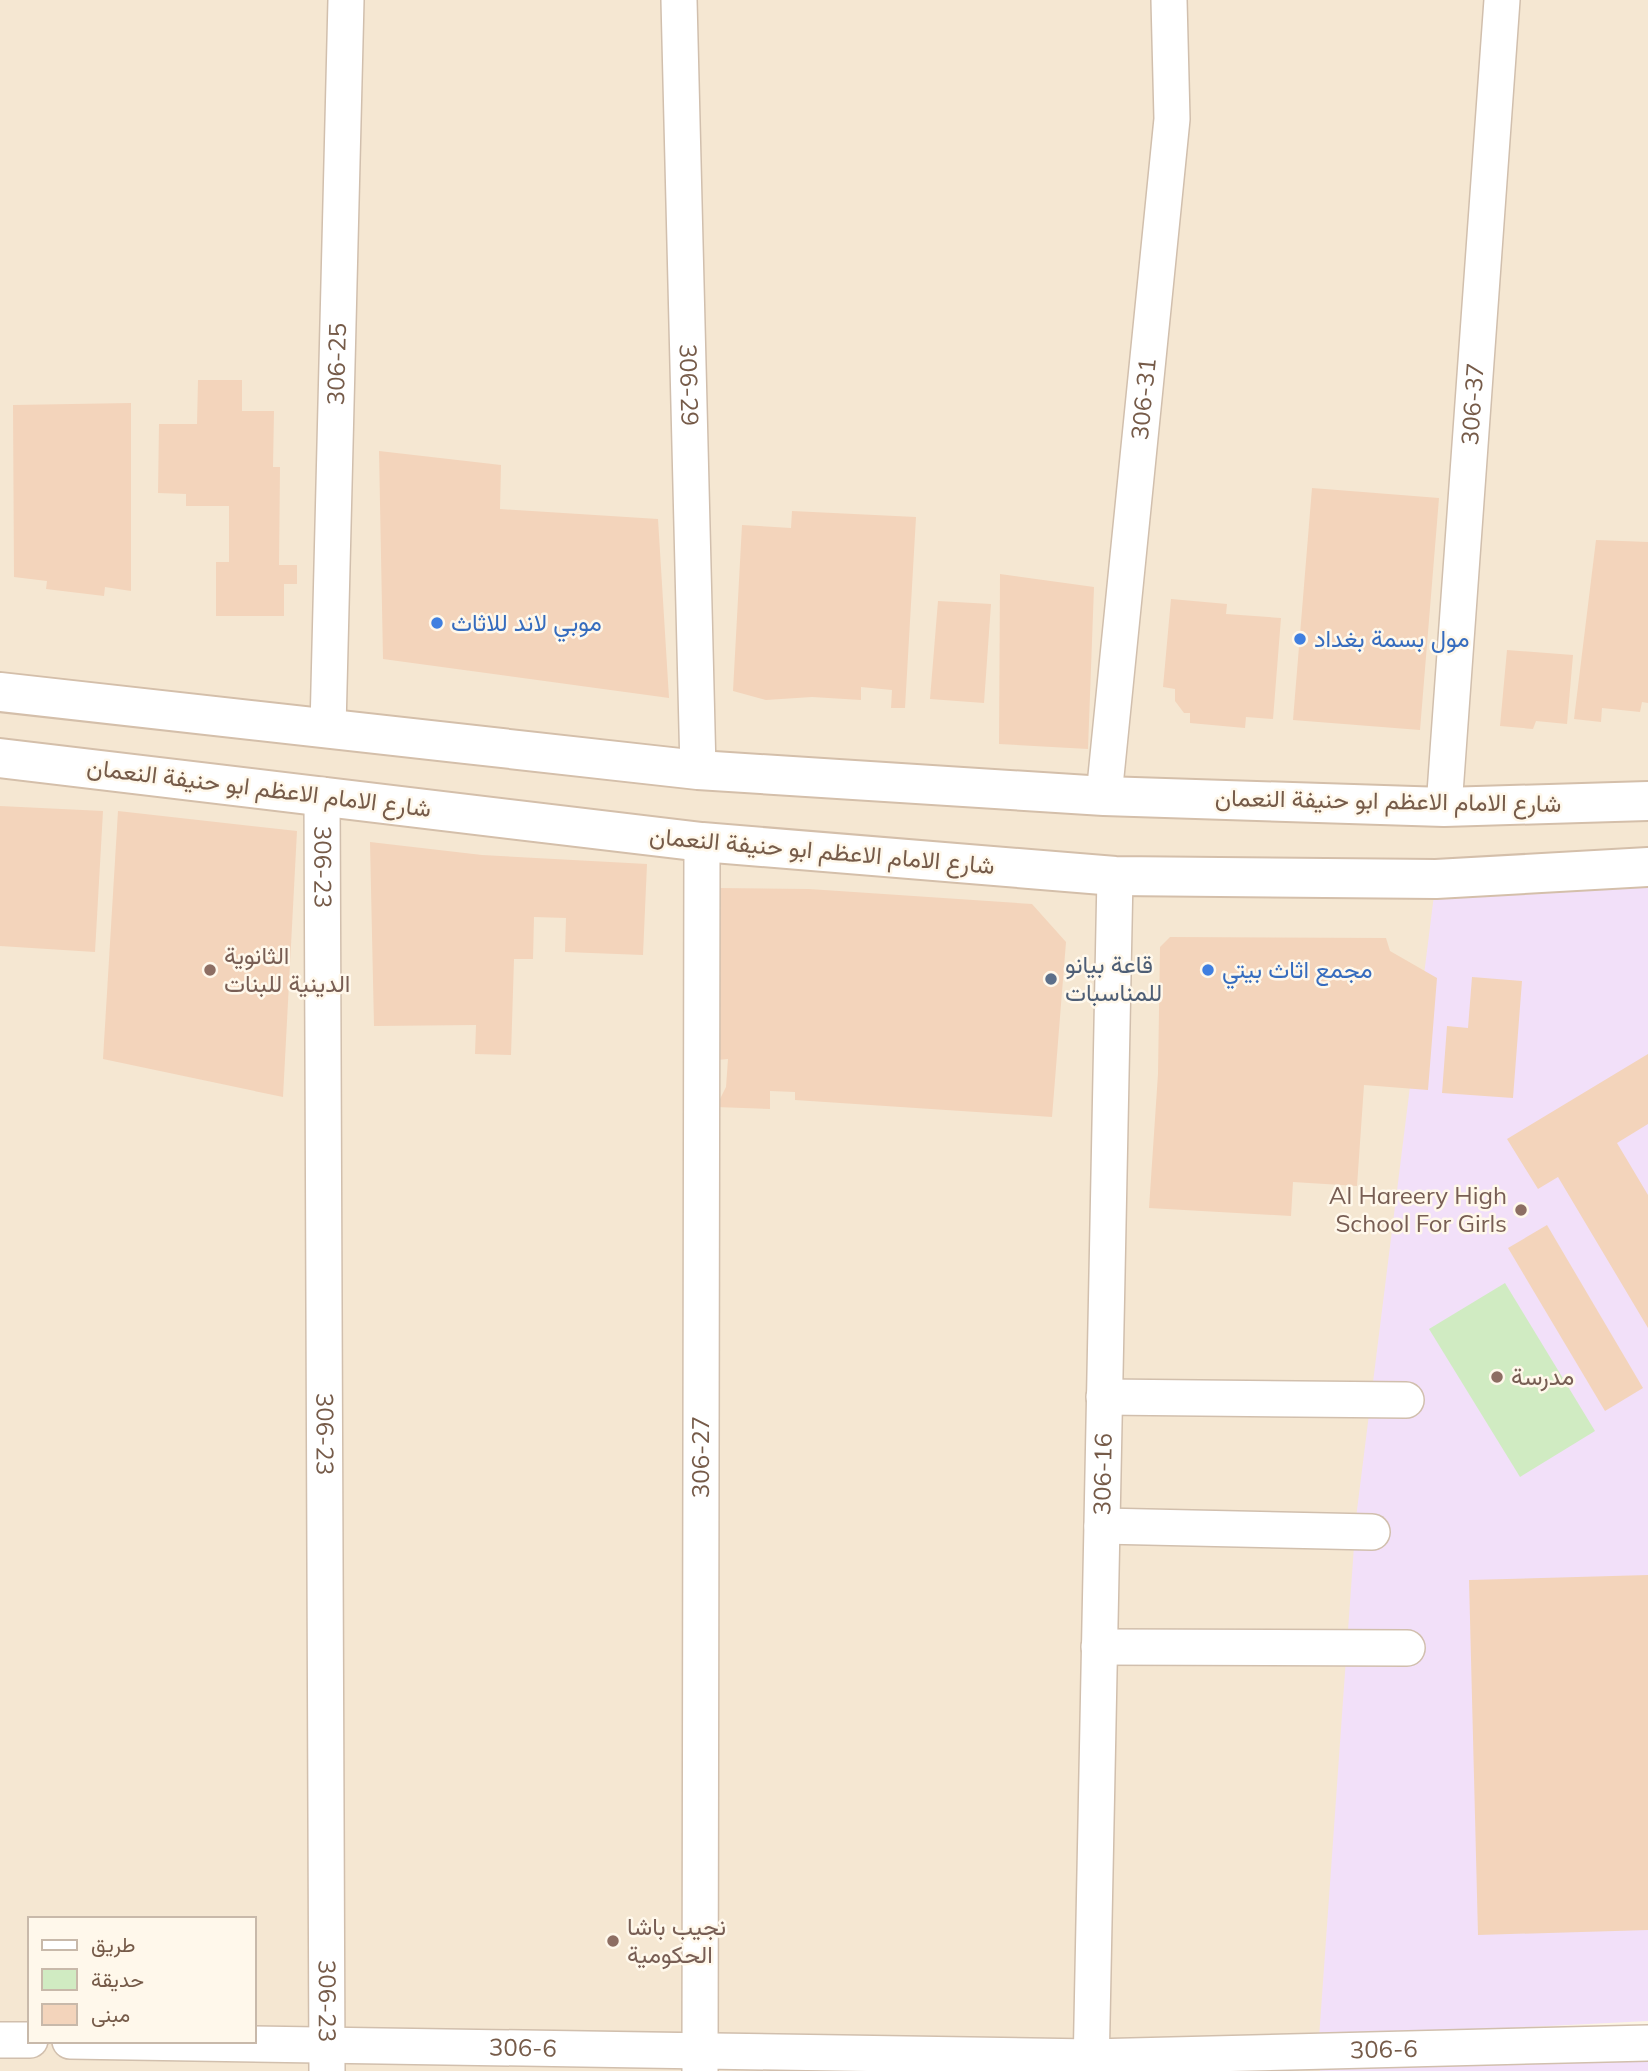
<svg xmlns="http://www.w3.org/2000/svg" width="1648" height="2071" viewBox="0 0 1648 2071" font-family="Mulish,Vazirmatn,sans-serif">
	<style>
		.residential { fill: #f5e7d2; fill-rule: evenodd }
		.education { fill: #f2e0f9 }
		.green { fill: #d0ebc2 }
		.building { fill: #f3d4bb }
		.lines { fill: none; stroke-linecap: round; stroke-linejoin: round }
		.minor-casing { stroke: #d1bfad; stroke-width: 38 }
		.secondary-casing { stroke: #d4bfaa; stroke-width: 42 }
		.minor { stroke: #fff; stroke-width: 35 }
		.secondary { stroke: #fff; stroke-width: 38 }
		.shop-dot { fill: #3f7fe0; stroke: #fff8eb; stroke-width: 2.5 }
		.education-dot { fill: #8d6e63; stroke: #fff8eb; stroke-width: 2.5 }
		.service-dot { fill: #5c6f8a; stroke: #fff8eb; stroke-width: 2.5 }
		.labels { text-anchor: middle; stroke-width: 5; stroke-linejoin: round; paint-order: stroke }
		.street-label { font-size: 24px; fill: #765b49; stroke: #fff8eb }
		.shop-label { font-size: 24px; fill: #366cbe; stroke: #fff8eb; text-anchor: start }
		.education-label { font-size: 24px; fill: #785e54; stroke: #fff8eb; text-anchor: start }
		.service-label { font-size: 24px; fill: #4e5e75; stroke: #fff8eb; text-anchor: start }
	</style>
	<rect width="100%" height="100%" fill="#fdf5e4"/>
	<path class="residential" d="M0,0h1648v867l-329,1171 1,33h-1320zM30,1919h224v122h-224z"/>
	<path class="education" d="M1648,867v1154l-312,16 312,12v22h-328l-1,-33 37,-520 80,-639z"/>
	<path class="green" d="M1505,1283l90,148 -75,46 -91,-148z"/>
	<g class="building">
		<path d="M198,380h44v31h32l-1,56h7l-1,98h18v19h-13v32h-68v-54h13v-56h-43v-12l-28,-1 1,-69h38z"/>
		<path d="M131,403v188l-26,-4 -1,9 -58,-7 1,-8 -33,-4 -1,-172z"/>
		<path d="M379,451l122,14 -1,44 158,10 11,179 -286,-39z"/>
		<path d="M1312,488l127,10 -19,232 -127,-10z"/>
		<path d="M792,511l124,6 -11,191h-14l1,-18 -31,-3v13l-49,-3 -46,3 -33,-9 9,-166 49,3z"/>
		<path d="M1596,540l52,2v161l-6,-1 -2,10 -38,-4 -1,14 -27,-3z"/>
		<path d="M1000,574l94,13 -6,162 -89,-5z"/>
		<path d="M1171,599l56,5 -1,10 55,4 -8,101 -27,-2 -1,11 -55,-5v-10h-6l-9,-12v-12l-12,-2z"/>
		<path d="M938,601l53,3 -7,99 -54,-4z"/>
		<path d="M1507,650l66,5 -6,69 -31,-3 -3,8 -33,-3z"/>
		<path d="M0,806l103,5 -8,141 -95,-6z"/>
		<path d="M118,811l179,20 -14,266 -180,-38z"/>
		<path d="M370,842l112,13 165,9 -4,91 -78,-3 1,-34 -32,-1 -1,42h-19l-3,96 -36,-1 1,-29 -102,1z"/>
		<path d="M717,888l92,1 223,15 34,38 -14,175 -257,-17v-8l-25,-1v18l-54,-2 10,-20 2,-28 -11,1z"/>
		<path d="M1170,937l216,1 4,13 47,27 -9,112 -64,-5 -7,101 -64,-4 -2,34 -142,-8 9,-134 2,-127z"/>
		<path d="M1472,977l50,4 -9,117 -71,-5 5,-67 21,2z"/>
		<path d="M1648,1054v70l-31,19 31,52v133l-90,-151 -20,12 -31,-50z"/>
		<path d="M1547,1225l96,163 -38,23 -97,-163z"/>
		<path d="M1648,1575v355l-170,5 -9,-355z"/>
	</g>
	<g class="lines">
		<g class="minor-casing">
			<g id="minor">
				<path id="s1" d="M679,0l19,770"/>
				<path id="s2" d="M328,728l18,-728"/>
				<path id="s3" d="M322,795l5,1276"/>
				<path id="s4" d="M1104,796l68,-677 -3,-119"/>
				<path id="s5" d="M1444,807l58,-807"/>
				<path d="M1104,1397l302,3"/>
				<path d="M1102,1526l270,6"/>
				<path d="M1099,1647l308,1"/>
				<path d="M0,2040h30"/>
				<path id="s6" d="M70,2041l1021,16 557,-14"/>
				<path id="s7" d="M700,2071l2,-1229"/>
				<path id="s8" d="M1091,2071l24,-1195"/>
			</g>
		</g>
		<g class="secondary-casing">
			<g id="secondary">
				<path d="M0,692l698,78 406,26 340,11 204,-6"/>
				<path d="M0,758l702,84 413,34 321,3 212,-12"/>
			</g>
		</g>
		<use href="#minor" class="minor"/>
		<use href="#secondary" class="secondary"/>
	</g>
	<g class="shop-dot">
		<circle cx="437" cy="623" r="7"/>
		<circle cx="1300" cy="639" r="7"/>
		<circle cx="1208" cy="970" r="7"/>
	</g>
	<g class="education-dot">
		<circle cx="210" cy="970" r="7"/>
		<circle cx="1521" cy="1210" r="7"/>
		<circle cx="1497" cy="1377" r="7"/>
		<circle cx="613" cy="1941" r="7"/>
	</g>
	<circle class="service-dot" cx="1051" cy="979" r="7"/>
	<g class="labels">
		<g class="street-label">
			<text dy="8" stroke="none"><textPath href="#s2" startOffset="364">306-25</textPath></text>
			<text dy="8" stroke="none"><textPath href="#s1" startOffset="385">306-29</textPath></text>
			<text dy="8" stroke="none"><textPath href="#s4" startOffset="399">306-31</textPath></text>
			<text dy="8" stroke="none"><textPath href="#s5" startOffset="404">306-37</textPath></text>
			<text transform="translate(259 788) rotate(7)" y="8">شارع الامام الاعظم ابو حنيفة النعمان</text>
			<text transform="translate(1388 801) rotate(1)" y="8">شارع الامام الاعظم ابو حنيفة النعمان</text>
			<text transform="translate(822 851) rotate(5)" y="8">شارع الامام الاعظم ابو حنيفة النعمان</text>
			<text dy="8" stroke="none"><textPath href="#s3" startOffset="72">306-23</textPath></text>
			<text dy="8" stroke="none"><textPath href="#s3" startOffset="639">306-23</textPath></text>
			<text dy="8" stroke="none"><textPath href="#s7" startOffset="614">306-27</textPath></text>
			<text dy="8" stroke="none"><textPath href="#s8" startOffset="597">306-16</textPath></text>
			<text dy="8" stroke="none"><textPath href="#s3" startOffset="1206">306-23</textPath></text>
			<text dy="8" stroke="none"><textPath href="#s6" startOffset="453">306-6</textPath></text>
			<text dy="8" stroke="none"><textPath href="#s6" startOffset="1314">306-6</textPath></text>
		</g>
		<g class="shop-label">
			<text x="451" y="631">موبي لاند للاثاث</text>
			<text x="1314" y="647">مول بسمة بغداد</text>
			<text x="1222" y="978">مجمع اثاث بيتي</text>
		</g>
		<g class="education-label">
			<text x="224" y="964">الثانوية<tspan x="224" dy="28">الدينية للبنات</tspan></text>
			<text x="1507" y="1204" text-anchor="end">Al Hareery High<tspan x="1507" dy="28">School For Girls</tspan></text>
			<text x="1511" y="1385">مدرسة</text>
			<text x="627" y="1935">نجيب باشا<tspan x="627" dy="28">الحكومية</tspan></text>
		</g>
		<g class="service-label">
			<text x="1065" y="973">قاعة بيانو<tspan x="1065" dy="28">للمناسبات</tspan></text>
		</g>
	</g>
	<rect x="28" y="1917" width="228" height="126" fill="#fff8eb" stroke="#c8b9aa" stroke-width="2"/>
	<rect x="42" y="1940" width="35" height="10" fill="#ffffff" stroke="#c8b9aa" stroke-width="2"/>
	<text x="91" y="1952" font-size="21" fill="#765b49">طريق</text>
	<rect x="42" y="1969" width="35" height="21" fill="#d0ebc2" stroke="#c8b9aa" stroke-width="2"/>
	<text x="91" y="1987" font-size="21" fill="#765b49">حديقة</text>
	<rect x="42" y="2004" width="35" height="21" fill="#f3d4bb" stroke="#c8b9aa" stroke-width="2"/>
	<text x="91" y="2022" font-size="21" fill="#765b49">مبنى</text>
</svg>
